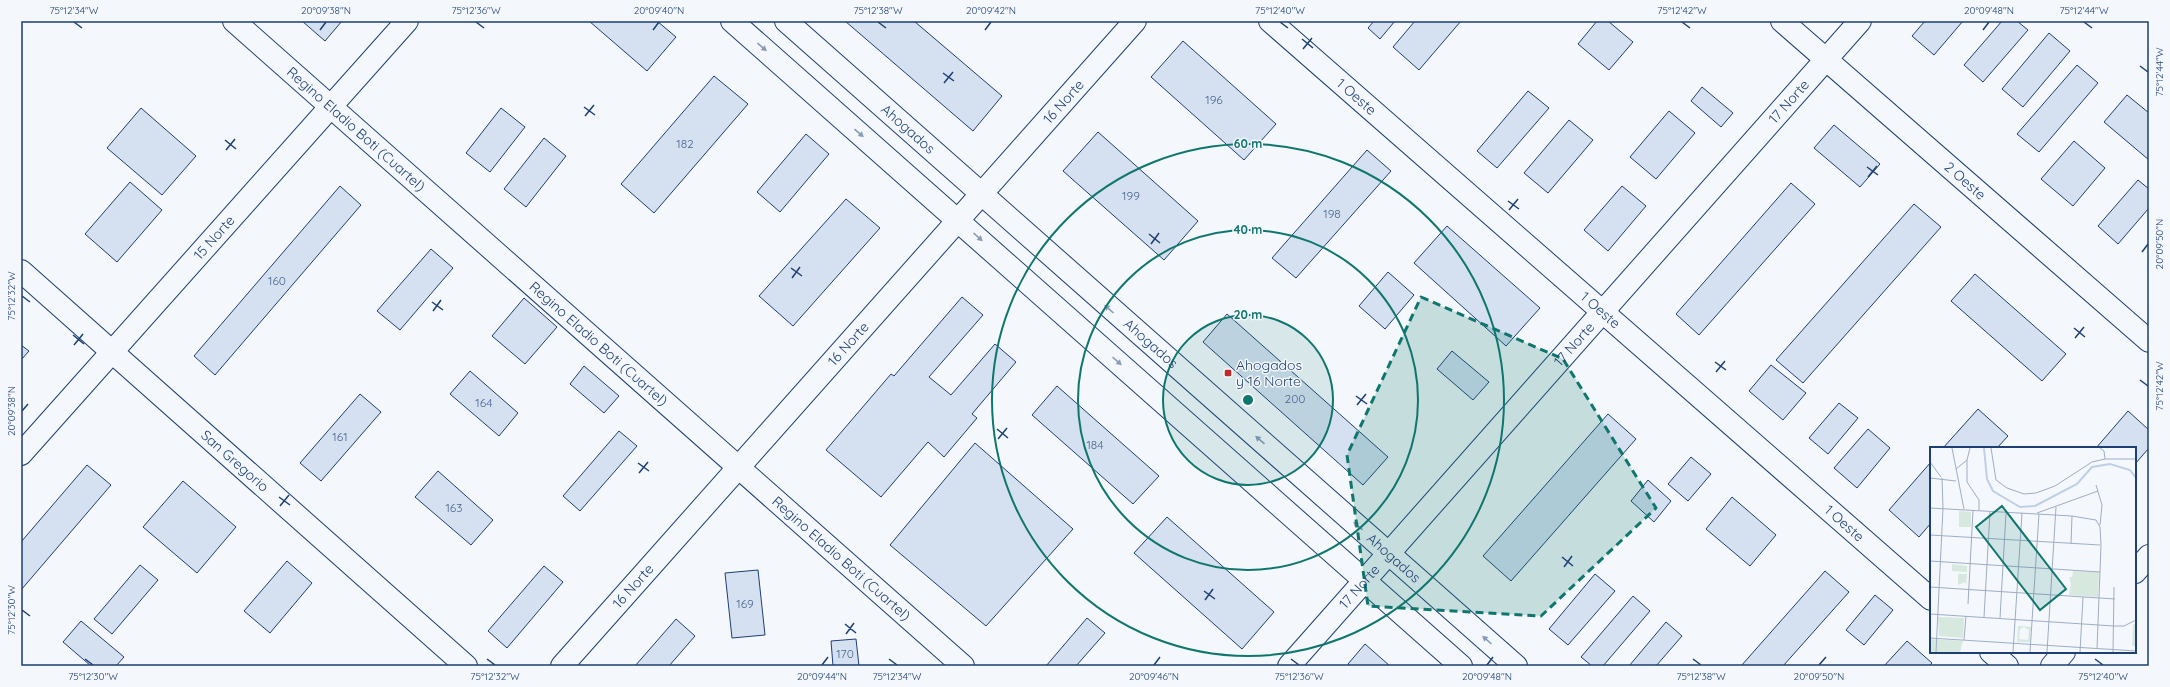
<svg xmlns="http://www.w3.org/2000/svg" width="2170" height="687" viewBox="0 0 2170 687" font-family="Quicksand,sans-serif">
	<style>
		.building { fill: #d5e0f0; stroke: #1d3f73 }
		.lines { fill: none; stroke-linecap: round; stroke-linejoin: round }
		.minor-casing { stroke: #1d3f73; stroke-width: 24 }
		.secondary-casing { stroke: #1d3f73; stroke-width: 24 }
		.minor { stroke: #f4f7fb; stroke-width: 22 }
		.secondary { stroke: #f4f7fb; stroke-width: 22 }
		.oneway { fill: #889bb7 }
		.marked { fill: #0f766e; fill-opacity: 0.2; stroke: #0f766e; stroke-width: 3; stroke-dasharray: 8 5; stroke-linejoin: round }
		.ticks { fill: none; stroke: #1d3f73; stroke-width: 1.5 }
		.ring { fill: none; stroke: #0f766e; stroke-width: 2 }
		.poi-dot { fill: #c62828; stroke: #f4f7fb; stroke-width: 1.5 }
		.labels { text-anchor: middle; stroke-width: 3; stroke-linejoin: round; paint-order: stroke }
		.number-label { font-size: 12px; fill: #4b6792 }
		.street-label { font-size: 14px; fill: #1d3f73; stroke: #f4f7fb }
		.poi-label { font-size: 14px; fill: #1d3f73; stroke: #f4f7fb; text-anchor: start }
		.inset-river { fill: none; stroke: #bed0e5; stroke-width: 2 }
		.inset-road { fill: none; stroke: #9eadc5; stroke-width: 1 }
		.view { fill: #0f766e; fill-opacity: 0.15; stroke: #0f766e; stroke-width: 2 }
		.inset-edge { fill: none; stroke: #1d3f73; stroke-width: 2 }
		.centre { fill: #0f766e; stroke: #f4f7fb; stroke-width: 2 }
		.ring-label { font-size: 12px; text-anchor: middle; font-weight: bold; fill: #0f766e; stroke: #f4f7fb; stroke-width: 3; stroke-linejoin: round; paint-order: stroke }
		.neatline { fill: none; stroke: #1d3f73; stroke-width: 1.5 }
		.ticks-label { font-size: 10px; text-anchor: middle; fill: #1d3f73 }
	</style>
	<rect width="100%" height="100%" fill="#f4f7fb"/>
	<g class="building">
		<path d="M302,21h40l-17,20z"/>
		<path d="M589,21h68l19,16 -29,34z"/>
		<path d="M845,21h69l88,75 -29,35z"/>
		<path d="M1374,21h21l-15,18 -12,-11z"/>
		<path d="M1415,21h46l-42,49 -26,-23z"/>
		<path d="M1597,21h11l25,21 -24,28 -31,-26z"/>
		<path d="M1925,21h38l-29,34 -22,-19z"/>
		<path d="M2002,21h15l11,9 -45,52 -19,-17z"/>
		<path d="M2049,33l21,18 -47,56 -21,-18z"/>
		<path d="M1183,41l93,83 -32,36 -93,-83z"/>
		<path d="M2077,65l21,18 -59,69 -22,-18z"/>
		<path d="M714,76l34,28 -94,109 -33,-29z"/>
		<path d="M1702,87l31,26 -12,14 -30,-26z"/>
		<path d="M1528,91l21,17 -52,60 -20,-17z"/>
		<path d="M2127,95l22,18v47l-45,-38z"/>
		<path d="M141,108l55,48 -34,39 -55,-47z"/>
		<path d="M501,108l24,19 -35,45 -24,-19z"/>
		<path d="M1669,111l26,22 -39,46 -26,-22z"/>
		<path d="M1569,120l24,20 -45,53 -24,-20z"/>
		<path d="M1834,125l46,39 -20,23 -46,-39z"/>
		<path d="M1098,132l100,89 -34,39 -101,-89z"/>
		<path d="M806,134l23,20 -49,58 -23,-20z"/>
		<path d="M544,138l22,18 -40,51 -22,-18z"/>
		<path d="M2074,141l31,27 -32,38 -32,-27z"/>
		<path d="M1367,150l24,21 -95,107 -24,-20z"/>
		<path d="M2138,180l11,9v19l-31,36 -20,-18z"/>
		<path d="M130,182l32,28 -45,52 -32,-28z"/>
		<path d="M1791,183l24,21 -116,131 -23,-21z"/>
		<path d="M340,186l21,19 -146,170 -21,-19z"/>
		<path d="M1622,186l24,20 -38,45 -24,-21z"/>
		<path d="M846,199l34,29 -87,98 -34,-30z"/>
		<path d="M1914,204l27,23 -138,156 -27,-23z"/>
		<path d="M1447,226l93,82 -34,38 -92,-83z"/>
		<path d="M431,249l22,19 -53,62 -23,-19z"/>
		<path d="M1388,272l26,23 -29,34 -26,-23z"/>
		<path d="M1975,274l91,80 -24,27 -91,-80z"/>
		<path d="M962,297l21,18 -54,62 22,18 44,-51 21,18 -44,52 5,4 -33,39 -16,-15 -47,55 -55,-47 65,-76 3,2z"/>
		<path d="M524,298l33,29 -32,37 -33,-28z"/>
		<path d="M1227,314l161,143 -25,28 -160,-143z"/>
		<path d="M21,345l8,6 -8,9z"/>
		<path d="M1452,351l37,31 -16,18 -36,-31z"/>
		<path d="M1771,365l35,28 -23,27 -34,-29z"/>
		<path d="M584,366l35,30 -15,17 -34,-29z"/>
		<path d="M470,371l48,42 -19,23 -49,-42z"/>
		<path d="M1057,386l102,90 -26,28 -101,-89z"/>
		<path d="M360,394l21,18 -60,69 -21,-18z"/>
		<path d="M1839,403l19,15 -30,36 -19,-16z"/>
		<path d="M1978,409l30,27 -11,12h-54z"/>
		<path d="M2128,411l21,19v18l-14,16v-16h-39z"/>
		<path d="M1608,414l28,25 -125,142 -28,-25z"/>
		<path d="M1868,429l22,19 -33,40 -23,-20z"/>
		<path d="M619,431l18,15 -57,65 -17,-15z"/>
		<path d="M975,443l98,86 -87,97 -96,-81z"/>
		<path d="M1691,457l20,17 -23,27 -20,-17z"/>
		<path d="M1931,462v61l-12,14 -30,-27z"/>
		<path d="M87,465l24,20 -90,105v-48z"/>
		<path d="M438,471l55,49 -22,25 -56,-48z"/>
		<path d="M1648,480l23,21 -17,21 -23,-21z"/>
		<path d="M183,481l53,46 -39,46 -54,-46z"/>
		<path d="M1732,497l44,38 -26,31 -44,-37z"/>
		<path d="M1167,517l107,95 -32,37 -108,-96z"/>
		<path d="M287,561l25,22 -42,50 -26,-22z"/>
		<path d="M140,565l18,15 -46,54 -18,-15z"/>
		<path d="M544,566l19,16 -56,66 -19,-17z"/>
		<path d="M758,570l7,65 -33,3 -7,-65z"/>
		<path d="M1825,571l24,21 -66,74h-42z"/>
		<path d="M1595,574l20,17 -47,54 -19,-16z"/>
		<path d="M1875,595l18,15 -29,35 -18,-15z"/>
		<path d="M1633,596l17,15 -47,55h-11l-11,-9z"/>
		<path d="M1087,618l18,15 -29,33h-30z"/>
		<path d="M676,619l19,17 -26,30h-34z"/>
		<path d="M81,621l43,36 -8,9h-25l-28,-24z"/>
		<path d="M1666,622l16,14 -26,30h-27z"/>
		<path d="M856,639l3,27h-26l-2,-25z"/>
		<path d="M1907,641l25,22 -3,3h-45z"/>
		<path d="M1365,644l25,22h-40l-2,-2z"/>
	</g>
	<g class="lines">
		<g class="minor-casing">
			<g id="minor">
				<path id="s1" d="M234,21l729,645"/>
				<path id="s2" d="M1270,21l661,578"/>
				<path id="s3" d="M1782,21l367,320"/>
				<path id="s4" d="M21,271l445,395"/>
				<path id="s5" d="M21,454l386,-433"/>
				<path d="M1991,652l16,14"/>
				<path id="s6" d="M562,666l573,-645"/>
				<path id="s7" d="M1289,666l571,-645"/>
			</g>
		</g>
		<g class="secondary-casing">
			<g id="secondary">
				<path d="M732,21l729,645"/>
				<path id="s8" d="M786,21l730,645"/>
				<path d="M2135,572l14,-16"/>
				<path d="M2052,666l12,-14"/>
			</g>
		</g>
		<use href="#minor" class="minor"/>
		<use href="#secondary" class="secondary"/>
	</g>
	<defs><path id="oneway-solid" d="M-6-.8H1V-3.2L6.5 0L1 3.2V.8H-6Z"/></defs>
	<g class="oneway">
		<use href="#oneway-solid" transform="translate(762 47) rotate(41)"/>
		<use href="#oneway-solid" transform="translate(859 133) rotate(41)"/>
		<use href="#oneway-solid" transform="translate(978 237) rotate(42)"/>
		<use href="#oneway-solid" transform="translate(1109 309) rotate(-138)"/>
		<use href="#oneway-solid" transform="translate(1117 361) rotate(42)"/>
		<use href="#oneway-solid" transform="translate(1260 440) rotate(-139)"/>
		<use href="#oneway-solid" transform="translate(1358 526) rotate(-139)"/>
		<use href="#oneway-solid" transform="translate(1487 640) rotate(-138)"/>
	</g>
	<path class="marked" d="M1421,297l142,62 93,149 -115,108 -173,-10 -21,-151z"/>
	<path class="ticks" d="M74,22l8,6M476,22l8,6M878,22l8,6M1280,22l8,6M1682,22l8,6M2084,22l8,6M320,30l6,-8M653,30l6,-8M985,30l6,-8M1983,30l6,-8M1302,39l11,9M1303,49l9,-11M2140,66l8,6M943,73l11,8M944,83l9,-11M584,107l11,8M585,116l9,-11M225,140l11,9M226,150l9,-11M1867,167l11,8M1868,177l9,-11M1508,201l11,8M1509,210l9,-11M1149,234l11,9M1151,244l8,-11M2142,252l6,-8M791,268l11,8M792,278l8,-11M22,296l8,6M432,302l11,8M433,311l8,-11M2074,328l11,9M73,335l11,9M2075,338l9,-11M74,345l9,-11M1715,362l11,8M1716,372l9,-11M2140,380l8,6M1356,396l11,8M1357,405l9,-11M22,411l6,-7M997,429l11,9M998,439l9,-11M638,463l11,8M639,473l9,-11M279,497l11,8M280,506l9,-11M1562,557l11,9M1564,567l8,-11M1204,591l11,8M1205,600l8,-11M22,610l8,6M845,624l11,9M846,634l8,-11M85,659l8,6M487,659l8,6M889,659l8,6M1291,659l8,6M1693,659l8,6M2095,659l8,6M822,665l6,-8M1154,665l6,-8M1487,665l6,-8M1819,665l7,-8"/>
	<circle cx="1248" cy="400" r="85" fill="#0f766e" fill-opacity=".12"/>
	<g class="ring">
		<circle cx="1248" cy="400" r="85"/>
		<circle cx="1248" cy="400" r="170"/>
		<circle cx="1248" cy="400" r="256"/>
	</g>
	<rect class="poi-dot" x="1224" y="369" width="8" height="8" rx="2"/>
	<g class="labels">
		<g class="number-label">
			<text x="1214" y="104">196</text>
			<text x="685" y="148">182</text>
			<text x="1131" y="200">199</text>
			<text x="1332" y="218">198</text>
			<text x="277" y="285">160</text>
			<text x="1295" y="403">200</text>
			<text x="484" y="407">164</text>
			<text x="340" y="441">161</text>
			<text x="1095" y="449">184</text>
			<text x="454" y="512">163</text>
			<text x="745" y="608">169</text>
			<text x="845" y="658">170</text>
		</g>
		<g class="street-label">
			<text dy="5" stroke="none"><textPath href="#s2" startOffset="115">1 Oeste</textPath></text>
			<text dy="5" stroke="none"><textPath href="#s6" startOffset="755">16 Norte</textPath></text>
			<text dy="5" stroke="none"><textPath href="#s7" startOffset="754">17 Norte</textPath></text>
			<text dy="5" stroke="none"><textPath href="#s1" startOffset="163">Regino Eladio Boti (Cuartel)</textPath></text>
			<text dy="5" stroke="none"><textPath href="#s8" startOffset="163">Ahogados</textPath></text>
			<text dy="5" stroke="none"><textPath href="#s3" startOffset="243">2 Oeste</textPath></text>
			<text dy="5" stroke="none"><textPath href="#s5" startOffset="290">15 Norte</textPath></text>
			<text dy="5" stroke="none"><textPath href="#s2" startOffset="439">1 Oeste</textPath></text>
			<text dy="5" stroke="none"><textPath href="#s6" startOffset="431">16 Norte</textPath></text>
			<text dy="5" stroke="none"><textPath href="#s1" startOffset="487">Regino Eladio Boti (Cuartel)</textPath></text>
			<text dy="5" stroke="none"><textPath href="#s8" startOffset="487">Ahogados</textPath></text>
			<text dy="5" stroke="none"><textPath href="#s7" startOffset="430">17 Norte</textPath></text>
			<text dy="5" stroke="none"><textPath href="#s4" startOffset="286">San Gregorio</textPath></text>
			<text dy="5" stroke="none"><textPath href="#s2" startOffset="763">1 Oeste</textPath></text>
			<text dy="5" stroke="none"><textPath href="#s8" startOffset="811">Ahogados</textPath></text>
			<text dy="5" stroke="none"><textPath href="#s1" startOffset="811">Regino Eladio Boti (Cuartel)</textPath></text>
			<text dy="5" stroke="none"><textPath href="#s6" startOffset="107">16 Norte</textPath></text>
			<text dy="5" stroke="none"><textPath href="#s7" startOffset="106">17 Norte</textPath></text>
		</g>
		<g class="poi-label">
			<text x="1236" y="370">Ahogados<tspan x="1236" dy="16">y 16 Norte</tspan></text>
		</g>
	</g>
	<g transform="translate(1930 447)">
		<rect width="206" height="206" fill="#f4f7fb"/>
		<path d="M29,64l12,1v15h-12zM22,117l15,2v6l-15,-1zM143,124l26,1 -1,25 -29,-2 2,-11 -2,-7h3zM28,127h9l-1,12 -1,-4 -7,3zM8,170l26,1 -1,20 -24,-2zM203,177h3v22h-4zM88,179l13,1 -1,15h-13zM94,180l5,3 -1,10 -9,-1 1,-10zM0,192l33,2 -3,11h-30z" fill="#d7e8df" fill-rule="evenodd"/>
		<path class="inset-river" d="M54,1l3,31 6,12 27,16 15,-1 42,-22 15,-17 18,-3 20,6 6,8"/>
		<path class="inset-road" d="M22,1l12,61M40,1l-3,12v22l12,18v10M61,1l5,32 11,8 17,6 12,-1 19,-7 37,-24 13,-3h31M170,1l4,3 1,8M0,15l11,15M26,22l11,-9M0,31l26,3M166,38l6,20 -2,20M0,61l142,8 24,4 4,7 1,18 -4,104M107,66l61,-22M0,88l170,10M141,97l1,-28M0,114l170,11M0,140l185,12M38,157l5,-93M0,167l184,12h10l12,-6M54,170l6,-105M70,171l6,-105M0,191l206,13M34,193l2,-24M6,205l7,-144 -1,-30M83,205l9,-139M100,205l9,-138M117,205l9,-145M150,205l3,-55M183,205l1,-65"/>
		<path class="view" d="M72,59l64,83 -26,21 -64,-83z"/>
		<rect width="206" height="206" class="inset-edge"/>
	</g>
	<circle cx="1248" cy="400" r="6" class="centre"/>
	<g class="ring-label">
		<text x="1248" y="148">60 m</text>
		<text x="1248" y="234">40 m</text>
		<text x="1248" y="319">20 m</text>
	</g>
	<rect width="2170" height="687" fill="none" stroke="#f4f7fb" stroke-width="44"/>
	<rect x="22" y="22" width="2126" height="643" class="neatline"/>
	<g class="ticks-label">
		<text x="74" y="14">75°12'34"W</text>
		<text x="326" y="14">20°09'38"N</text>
		<text x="476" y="14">75°12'36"W</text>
		<text x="659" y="14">20°09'40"N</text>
		<text x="878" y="14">75°12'38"W</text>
		<text x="991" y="14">20°09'42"N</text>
		<text x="1280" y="14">75°12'40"W</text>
		<text x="1682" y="14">75°12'42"W</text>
		<text x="1989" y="14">20°09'48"N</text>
		<text x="2084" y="14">75°12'44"W</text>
		<text transform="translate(2159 72) rotate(-90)" y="4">75°12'44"W</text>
		<text transform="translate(2159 244) rotate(-90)" y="4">20°09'50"N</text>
		<text transform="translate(11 296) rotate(-90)" y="4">75°12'32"W</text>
		<text transform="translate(2159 386) rotate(-90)" y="4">75°12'42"W</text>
		<text transform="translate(11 411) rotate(-90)" y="4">20°09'38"N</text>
		<text transform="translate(11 610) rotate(-90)" y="4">75°12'30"W</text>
		<text x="93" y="680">75°12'30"W</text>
		<text x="495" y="680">75°12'32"W</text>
		<text x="822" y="680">20°09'44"N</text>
		<text x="897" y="680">75°12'34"W</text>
		<text x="1154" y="680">20°09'46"N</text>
		<text x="1299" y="680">75°12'36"W</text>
		<text x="1487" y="680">20°09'48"N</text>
		<text x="1701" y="680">75°12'38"W</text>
		<text x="1819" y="680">20°09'50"N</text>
		<text x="2103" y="680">75°12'40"W</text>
	</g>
</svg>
